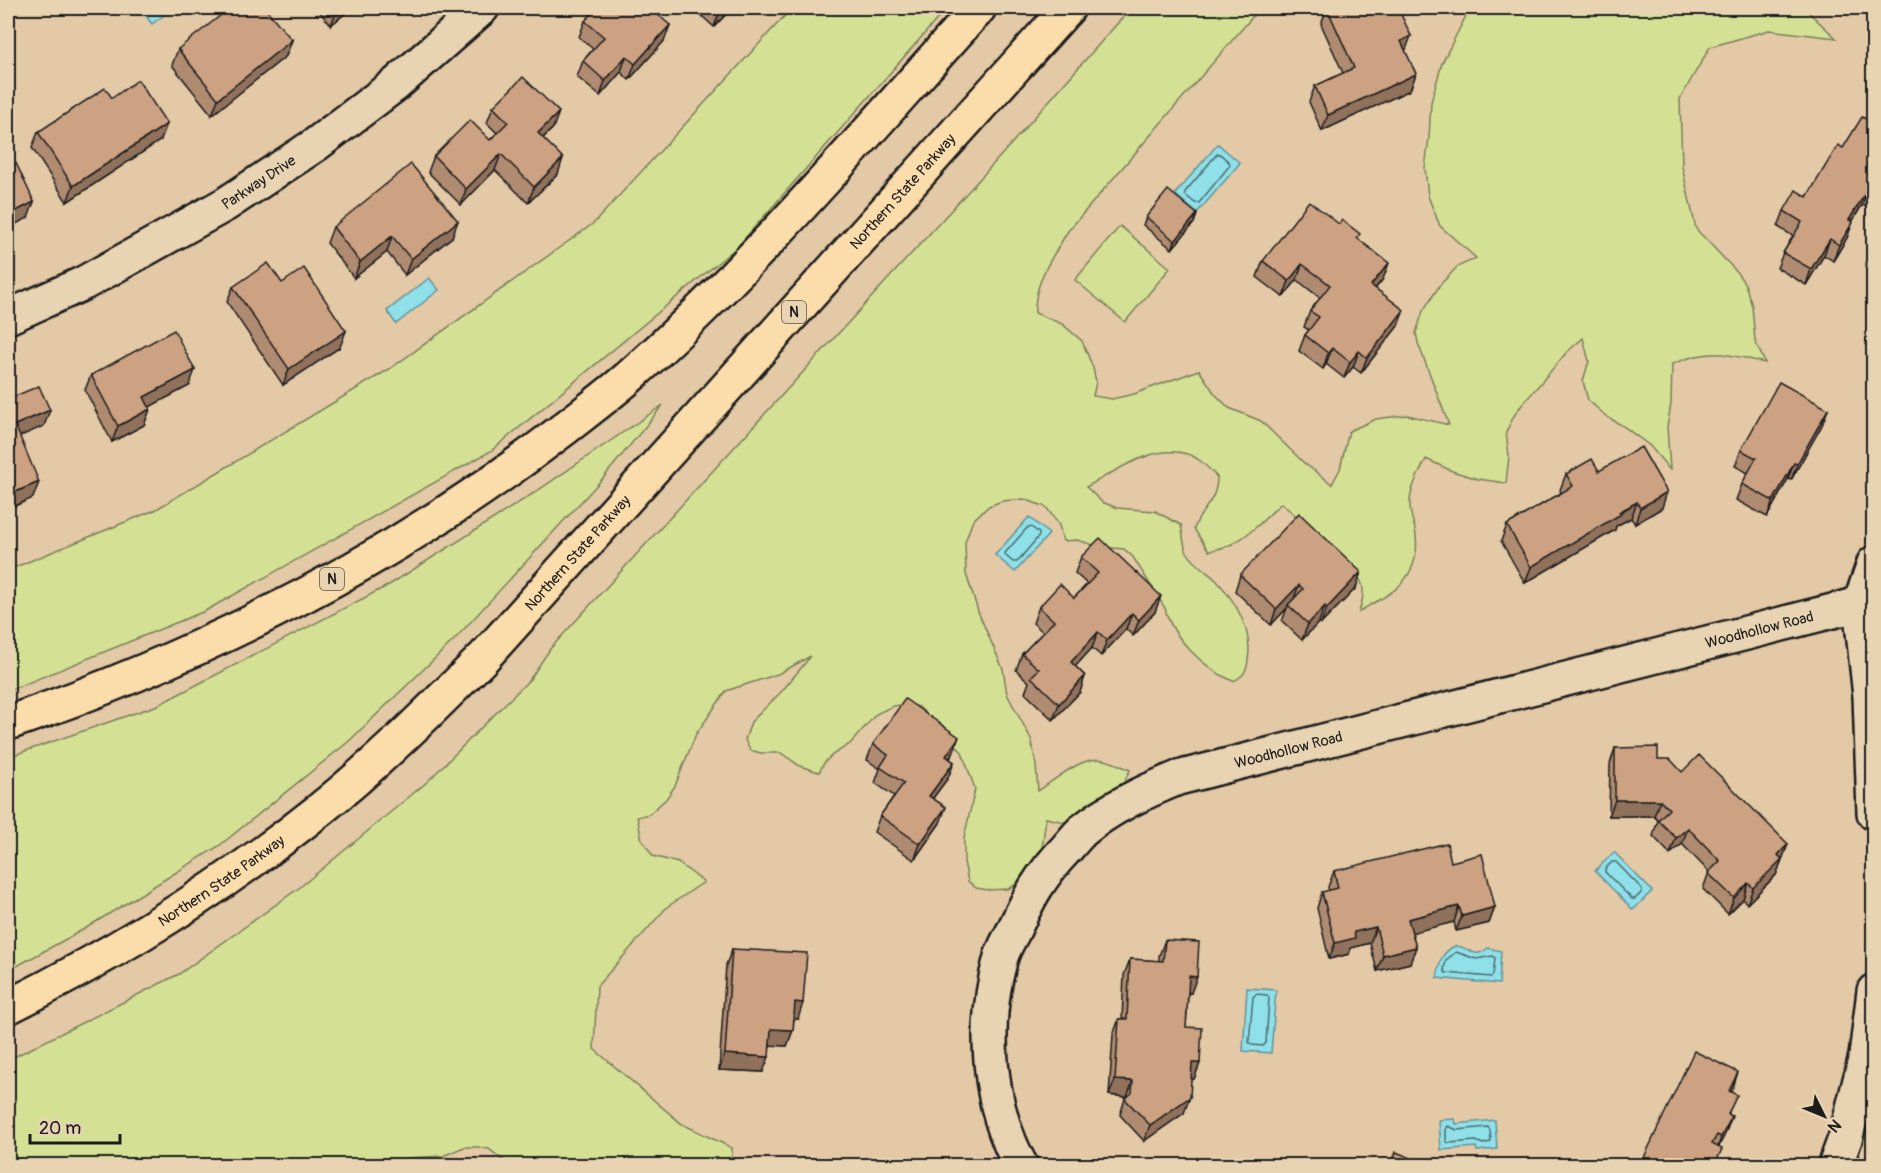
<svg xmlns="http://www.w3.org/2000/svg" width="1881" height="1173" viewBox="0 0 1881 1173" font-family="Pangolin,sans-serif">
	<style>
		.green { fill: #d4e195; stroke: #787e58; stroke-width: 1.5 }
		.water { fill: #8fe0e9; stroke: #619297; stroke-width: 1.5 }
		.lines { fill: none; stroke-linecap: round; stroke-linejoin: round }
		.shore { stroke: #4a6a6e; stroke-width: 1.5 }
		.minor-casing { stroke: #1c1c1c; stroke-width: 38 }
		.highway-casing { stroke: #1c1c1c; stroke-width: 38 }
		.minor { stroke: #e8d4b2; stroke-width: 33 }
		.highway { stroke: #fbddab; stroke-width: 33 }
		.wall { fill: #af8b71; stroke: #1c1c1c; stroke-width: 1.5 }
		.shaded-wall { fill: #8f715c; stroke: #1c1c1c; stroke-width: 1.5 }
		.building { fill: #cca283; stroke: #1c1c1c; stroke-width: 1.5 }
		.labels { text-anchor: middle; stroke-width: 4.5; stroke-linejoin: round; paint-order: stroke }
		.shield { fill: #e8d4b2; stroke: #595349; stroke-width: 1.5 }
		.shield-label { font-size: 14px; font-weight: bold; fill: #1c1c1c }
		.street-label { font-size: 15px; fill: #1c1c1c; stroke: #e8d4b2 }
	</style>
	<rect width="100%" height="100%" fill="#e4c9a7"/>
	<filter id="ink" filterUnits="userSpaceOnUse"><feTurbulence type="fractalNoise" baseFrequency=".0167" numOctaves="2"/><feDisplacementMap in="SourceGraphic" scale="12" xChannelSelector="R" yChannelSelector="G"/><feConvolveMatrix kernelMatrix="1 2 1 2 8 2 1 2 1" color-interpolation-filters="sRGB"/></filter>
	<g filter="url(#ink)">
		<g class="green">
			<path d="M792,8h155l-210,239 -246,204 -286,160 -197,80v-121l147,-60 236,-142 203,-145z"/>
			<path d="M1131,8h129l-192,223c-16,27 -34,50 -33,82l27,11 20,17 11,27 3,14 -3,14 19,3 22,-5 65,-24 16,24 14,14 32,13 43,42 28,21 8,-15 9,-38 27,-12 31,-4 42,10 -31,-82 -2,-10 7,-22 17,-26 17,-18 19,-9 -36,-32 -12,-30 -3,-28 4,-30 2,-36 11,-39 28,-55h164l1,2 3,-2h166l32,30 -67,-8 -59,17 -30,52 2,68 14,62 39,41 10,14 7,22 3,35 10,22c-39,-10 -55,-15 -93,1l-1,40 -4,23 3,43 -20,-24 -27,-20 -16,-9 -19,-17 -5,-19 6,-20 -6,-23 -17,15 -50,59 -10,20 3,24 -3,27 -28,-4 -26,-8 -26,-12c-7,15 -17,30 -16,47 0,8 3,16 5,23 4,21 1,39 -14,55 -12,13 -28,18 -42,28 3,-10 7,-23 1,-32 -13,-24 -57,-58 -79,-77 -15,15 -30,31 -49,41 -7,4 -16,5 -23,7l-15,-22c7,-22 23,-26 23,-52 -8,-8 -18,-20 -30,-23 -35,-10 -71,17 -101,33l16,15 15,6 38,3 26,14c2,8 2,20 6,27 7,12 21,20 30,29 19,21 36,50 31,79 -1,11 -5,17 -15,21 -27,-11 -62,-44 -68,-73l-32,-51 -9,-8 -24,-2 -23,-7 -14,1 -4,-16 -13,-18 -22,-8 -22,2 -13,5 -16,14 -8,22 1,32 13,40 24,55 4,25 24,45 5,26 2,26c17,-11 44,-36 66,-31 9,1 18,7 26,10l-12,25 -49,28 -23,-5 -6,45 -8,11 -24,15 -20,1 -12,-2 -8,-7 -4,-19v-24l11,-49 -13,-37 -43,-45 -11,-3 -15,2 -17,8 -26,30 -18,11 -8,8 -5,9 -19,-6 -19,-13h-20l-11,-3 -5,-10 6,-18 31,-31 29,-35 -33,18 -52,17 -30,43 -21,52 -9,13 -17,15 -12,3 5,23 11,16 25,7 26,19 -37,25 -70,79 -3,63 88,75 50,24v17l-76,1c-9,-5 -23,-6 -32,0l-115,-1 -20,-16 -12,-2h-13l-21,9 -34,2 -12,8h-389v-106l171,-86 120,-86 128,-106 103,-103 20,-30 446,-488z"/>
			<path d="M1120,226l50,42 -45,54 -50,-42z"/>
			<path d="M663,405l-59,72 -151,164 -105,101 -129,104 -133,82 -78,43v-214l150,-52 231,-120 145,-92z"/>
		</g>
		<g class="water">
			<path d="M140,8h34l-22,16z"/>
			<path d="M1218,144l22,19 -43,50 -22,-19z"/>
			<path d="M429,278l10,12 -43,34 -9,-13z"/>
			<path d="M1029,517l20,17 -34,38 -20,-17z"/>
			<path d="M1614,852l38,39 -19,19 -38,-39z"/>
			<path d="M1455,946c15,0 18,15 33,2l13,3 -2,33 -62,-6c3,-15 3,-25 18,-32z"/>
			<path d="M1247,988l29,2 -5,63 -28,-2z"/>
			<path d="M1455,1119l1,5 39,-4 2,29 -20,2 -1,-4 -35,3 -2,-30z"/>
		</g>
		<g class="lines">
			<g class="shore">
				<path d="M1217,154h3l9,8 1,3 -31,38h-4l-10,-8v-3z"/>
				<path d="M1028,527h3l8,6v3l-22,26h-4l-7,-6 -1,-3z"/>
				<path d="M1612,862h4l26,27v3l-7,7h-3l-27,-27v-3z"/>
				<path d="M1456,952l20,7 17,-3 2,2 -2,17 -2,2 -45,-4 -2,-3 2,-10z"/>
				<path d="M1256,994l11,1 2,3 -3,45 -3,3 -11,-1 -3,-2 4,-46z"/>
				<path d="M1448,1126l9,4 31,-3 2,3 1,12 -8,2 -7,-3 -27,2 -3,-2v-12z"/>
			</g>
			<g class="minor-casing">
				<g id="minor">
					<path id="s1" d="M8,317l76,-34 142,-79 89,-59 81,-61 86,-76"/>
					<path d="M1874,563l-14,41 10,92 4,117"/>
					<path id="s2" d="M1021,1166c-33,-60 -39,-139 -21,-205 2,-10 8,-20 13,-29 16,-35 27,-56 54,-84 5,-6 10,-12 15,-17 29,-24 62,-39 96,-53l682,-174"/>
					<path d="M1835,1166l11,-30 20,-80 8,-65"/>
				</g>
			</g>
			<g class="highway-casing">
				<g id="highway">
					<path d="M8,723c196,-68 387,-164 552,-291 23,-18 46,-35 68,-54 127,-113 237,-244 351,-370"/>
					<path id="s3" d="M8,1007c110,-55 214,-119 310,-196 59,-47 113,-101 166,-154l584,-649"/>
				</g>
			</g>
			<use href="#minor" class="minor"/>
			<use href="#highway" class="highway"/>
		</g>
		<g class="wall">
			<path d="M316,8h36l-21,17z"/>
			<path d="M693,8h39l-18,19z"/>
			<path d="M1327,8l78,43 11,23 -6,16 -88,41 -13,-29 6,-16 28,-13 -22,-49z"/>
			<path d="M633,11l37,14 -6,16 -35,39 -8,-8 -21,24 -23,-19 6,-16 10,-12 -14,-12 6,-16z"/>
			<path d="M292,40l-6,16 -74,59 -40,-50 6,-16z"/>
			<path d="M112,98l49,42 -94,62 -35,-54 6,-16z"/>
			<path d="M493,107l60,21 -10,10 15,36 -30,29 -33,-33 -34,35 -33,-33 6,-16 56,-16 7,-7 -10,-10z"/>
			<path d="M1874,124v75l-6,9 -6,-3 -10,17 -5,16 -14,23 -9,-6 -18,30 -29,-17 6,-15 10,-17 -15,-9 6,-16 23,-14 36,-49z"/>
			<path d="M1197,214l-3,9 -22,26 -29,-24 3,-8z"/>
			<path d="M333,227l119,10 -47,38 -18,-23 -33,26 -27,-35z"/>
			<path d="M1358,239l25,40 -8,10 23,37 -37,47 -8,-6 -9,11 -18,-14 -3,5 -24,-18 6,-16 4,-5 -5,-3 6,-16 10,-13 -23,-18 -14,17 -26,-20 6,-16z"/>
			<path d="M282,283l58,64 -57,38 -56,-83 6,-15z"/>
			<path d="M91,375l98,11 -40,21 1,2 -6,16 -32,17 -27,-52z"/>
			<path d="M1828,409l-6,16 -31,55 -3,-1 -21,38 -31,-17 6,-16 6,-11 -13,-7 6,-16z"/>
			<path d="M1599,471l63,37 -27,16 -4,-6 -15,8 -1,4 -90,53 -24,-42 6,-16 54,-32 -1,-3 6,-16z"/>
			<path d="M1081,557l74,55 -22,24 -7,-7 -25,27 -9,-8 -17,18 10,10 -5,16 -27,28 -28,-27 4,-11 -13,-12 6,-16 21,-22 -10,-9 6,-16 35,-9 13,-14 -12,-11z"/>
			<path d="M1240,575l116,13 -35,36 -2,-2 -17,18 -20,-19 5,-13 -16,17 -36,-34z"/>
			<path d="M873,744l80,9 -3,6 4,3 -6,16 -15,20 7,25 -26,37 -40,-28 6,-16 14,-20 -19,-13 5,-14 -13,-9z"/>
			<path d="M1615,748l43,11 24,13 106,72 -12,31 -29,29 -4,-5 -15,15 -25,-25 6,-17 -27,-28 -12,10 -17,-18 5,-16 -4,-4h-45l1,-52z"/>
			<path d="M1451,862l44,45 -6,16 -33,8 -2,-9 -42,10 4,15 -6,16 -33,8 -7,-28 -19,5 -2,6 -20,5 -12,-51 5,-16 7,-1 -1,-4 6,-16z"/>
			<path d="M1165,940l26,53h-3l-2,34 14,36 -6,16h-3l-7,34 -40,28 -24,-26 5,-16 2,-2 -18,-2 4,-60 6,-16h3l2,-44 6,-16 29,2v-5z"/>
			<path d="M732,949l66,70 -4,-1 -1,12 -6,16 -17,-1 -7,27 -44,-2 7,-105z"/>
			<path d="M1733,1088l-3,4 -1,22 -3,18 -8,15 -78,19z"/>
		</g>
		<g class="shaded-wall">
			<path d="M339,8h13l-21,17 6,-16z"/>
			<path d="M723,8h9l-18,19 6,-16z"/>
			<path d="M670,25l-6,16 -35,39 6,-16z"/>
			<path d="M1411,36l-6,16 -4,-11z"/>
			<path d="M292,40l-6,16 -74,59 6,-16z"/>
			<path d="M626,56l-5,16 -21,24 5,-15z"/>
			<path d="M1416,74l-6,16 -88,41 6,-16z"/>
			<path d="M559,112l-6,16 -21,21 6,-16z"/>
			<path d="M167,124l-6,16 -94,62 6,-16z"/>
			<path d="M501,154l-6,16 -34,35 5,-16z"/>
			<path d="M563,158l-5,16 -30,29 6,-16z"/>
			<path d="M1868,189l-6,16 -19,31 6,-16z"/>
			<path d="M1874,193v6l-6,9z"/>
			<path d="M34,202l-6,16 -20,10v-13z"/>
			<path d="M1197,214l-3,9 -22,26 3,-8z"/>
			<path d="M458,221l-6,16 -47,38 6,-16z"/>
			<path d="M1853,222l-6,16 -14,23 6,-16z"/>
			<path d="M392,236l-5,16 -33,26 6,-16z"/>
			<path d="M1830,239l-6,16 -18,30 5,-16z"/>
			<path d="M1389,263l-6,16 -18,22 6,-16z"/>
			<path d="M1302,264l-5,16 -14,17 6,-16z"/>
			<path d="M1404,310l-6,16 -37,47 6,-15z"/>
			<path d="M346,331l-6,16 -57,38 6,-16z"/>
			<path d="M1332,348l-6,16 -3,5 5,-16z"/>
			<path d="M1359,351l-6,16 -9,11 6,-16z"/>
			<path d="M195,370l-6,16 -51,27 6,-16z"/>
			<path d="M150,409l-6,16 -32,17 6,-16z"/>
			<path d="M1828,409l-6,16 -31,55 6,-16z"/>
			<path d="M50,410l-6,16 -35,15 6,-16z"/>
			<path d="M1794,463l-6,16 -21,38 6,-16z"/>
			<path d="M39,482l-6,16 -25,11v-14z"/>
			<path d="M1667,492l-5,16 -27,16 5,-16z"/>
			<path d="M1637,502l-6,16 -15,8 -1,4 -90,53 6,-16z"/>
			<path d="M1361,572l-5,16 -35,36 6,-16z"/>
			<path d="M1299,585l-6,16 -5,4 -1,3 -16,17 5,-16z"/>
			<path d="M1161,596l-6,16 -22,24 6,-16z"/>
			<path d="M1325,606l-6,16 -17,18 6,-16z"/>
			<path d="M1132,613l-6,16 -25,27 6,-16z"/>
			<path d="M1098,632l-6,16 -27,30 6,-16z"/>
			<path d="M1085,676l-5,16 -27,28 6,-16z"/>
			<path d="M959,737l-6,16 -13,19 6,-16z"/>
			<path d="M954,762l-6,16 -25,33 6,-15z"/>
			<path d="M1615,800h45l-6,16h-45z"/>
			<path d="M946,807l-6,16 -26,37 6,-16z"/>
			<path d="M1688,828l-6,16 -12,10 6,-16z"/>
			<path d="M1788,844l-12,31 -29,29 6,-16 25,-33z"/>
			<path d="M1748,883l-5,16 -15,15 6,-16z"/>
			<path d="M1459,906l-5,16 -51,13 5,-16z"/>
			<path d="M1495,907l-6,16 -33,8 6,-15z"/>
			<path d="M1376,927l-6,16 -19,5 -2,6 -20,5 6,-16 19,-11z"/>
			<path d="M1416,947l-6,16 -33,8 6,-16z"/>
			<path d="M1189,976l8,1 -6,16 -8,-1z"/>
			<path d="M795,1002l8,1 -5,16 -9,-1z"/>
			<path d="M771,1029l22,1 -6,16 -22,-1z"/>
			<path d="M725,1054l44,3 -6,15 -44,-2z"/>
			<path d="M1192,1063h8l-6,16 -8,-1z"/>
			<path d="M1738,1072l-5,16 -10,19 6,-16z"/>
			<path d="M1115,1080l18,1 -6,16 -18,-2z"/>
			<path d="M1190,1097l-6,16 -40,28 6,-16z"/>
			<path d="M1732,1116l-6,16 -10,21 5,-16z"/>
		</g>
		<g class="building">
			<path d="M230,8h35l27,32 -74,59 -40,-50z"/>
			<path d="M597,8h32l4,3 3,-3h14l20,17 -35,39 -9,-8 -21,25 -22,-20 21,-24 -19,-16z"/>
			<path d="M1327,8h59l3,6 10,-4 12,26 -10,5 15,33 -88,41 -13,-29 39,-18z"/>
			<path d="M523,77l36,35 -21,21 25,25 -29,29 -33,-33 -35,35 -32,-33 36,-36 20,20 18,-18 -15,-15z"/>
			<path d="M138,80l29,44 -94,62 -35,-54 67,-44 7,10z"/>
			<path d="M1862,117l12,7v68l-6,-3 -19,31 4,2 -14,23 -9,-6 -19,30 -28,-16 19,-31 -18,-11 12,-21 11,7 31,-52 5,3z"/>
			<path d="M16,163l18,39 -26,13v-48z"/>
			<path d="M411,164l47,57 -47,38 -19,-23 -32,26 -27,-35z"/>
			<path d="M1168,190l29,24 -22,27 -29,-24z"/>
			<path d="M1309,201l30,23 3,-4 18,14 -3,4 32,25 -18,22 33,25 -37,48 -8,-7 -9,11 -18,-14 -4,5 -23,-18 14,-18 -9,-6 20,-26 -28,-21 -13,17 -26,-20z"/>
			<path d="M268,263l14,20 22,-15 42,63 -57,38 -56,-82z"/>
			<path d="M174,330l21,40 -51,27 6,12 -32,17 -27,-51z"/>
			<path d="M1779,382l49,27 -31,55 -3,-1 -21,38 -31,-17 14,-26 -15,-8z"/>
			<path d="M39,386l11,24 -35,15 24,57 -31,13v-96z"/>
			<path d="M1641,447l26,45 -27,16 -3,-6 -18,10 2,2 -90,53 -24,-42 66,-39 -7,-12 26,-15 7,12z"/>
			<path d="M1299,513l62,59 -34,36 -2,-2 -17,18 -20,-19 15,-16 -4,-4 -23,24 -36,-34z"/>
			<path d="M1100,538l61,58 -22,24 -7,-7 -25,27 -9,-8 -27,30 14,14 -26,28 -28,-27 8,-8 -17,-15 32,-33 -15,-14 21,-23 14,14 24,-25 -17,-16z"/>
			<path d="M905,699l54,38 -13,19 8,6 -25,34 17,11 -26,37 -40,-28 24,-33 -24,-16 8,-12 -15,-11z"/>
			<path d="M1658,747v12h12l12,13 17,-17 89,89 -10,11 4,4 -29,29 -5,-5 -14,15 -26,-25 12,-12 -32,-33 -12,10 -18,-18 11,-11 -9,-9h-45v-52z"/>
			<path d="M1447,843l4,19 31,-8 13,53 -33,9 -3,-10 -51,13 8,28 -33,8 -7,-28 -22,5 1,6 -20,5 -13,-51 16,-4 -4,-17z"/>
			<path d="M1165,940l34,2 -2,35 -8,-1 -3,51 16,1 -2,35h-8l-2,34 -40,28 -25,-26 7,-6 1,-12 -18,-1 4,-61h8l3,-60 33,2z"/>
			<path d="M732,949l75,4 -4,50 -8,-1 -2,28 -22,-1 -2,28 -44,-3z"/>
			<path d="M1694,1051l44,21 -9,19 8,4 -9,19 4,2 -11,21 -4,-2 -5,9 10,5 -8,17h-74z"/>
			<path d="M1396,1152l33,13v1h-38z"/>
		</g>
	</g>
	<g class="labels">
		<g class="shield">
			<rect x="782" y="301" width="24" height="22" rx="4.5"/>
			<rect x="320" y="568" width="24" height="22" rx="4.5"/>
		</g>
		<g class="shield-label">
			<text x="794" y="317">N</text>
			<text x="332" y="584">N</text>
		</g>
		<g class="street-label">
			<text dy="5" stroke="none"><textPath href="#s1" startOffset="285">Parkway Drive</textPath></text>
			<text dy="5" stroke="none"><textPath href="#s3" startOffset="1220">Northern State Parkway</textPath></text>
			<text dy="5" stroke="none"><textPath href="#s3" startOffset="734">Northern State Parkway</textPath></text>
			<text dy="5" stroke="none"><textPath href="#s2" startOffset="1076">Woodhollow Road</textPath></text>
			<text dy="5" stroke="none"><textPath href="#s2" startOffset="590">Woodhollow Road</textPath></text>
			<text dy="5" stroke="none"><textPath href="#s3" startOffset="248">Northern State Parkway</textPath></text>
		</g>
	</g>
	<rect width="1881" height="1173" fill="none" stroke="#e8d4b2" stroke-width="30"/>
	<rect x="15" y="15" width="1851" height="1143" fill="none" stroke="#1c1c1c" stroke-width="2" filter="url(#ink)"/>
	<g transform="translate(1824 1116) rotate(133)" stroke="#e8d4b2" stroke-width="4.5" paint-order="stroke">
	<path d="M0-4.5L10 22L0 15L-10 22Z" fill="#1c1c1c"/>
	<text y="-9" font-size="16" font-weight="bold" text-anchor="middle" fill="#1c1c1c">N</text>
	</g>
	<path d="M30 1134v9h90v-9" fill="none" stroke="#1c1c1c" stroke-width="3"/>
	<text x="39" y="1134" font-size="18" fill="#1c1c1c" stroke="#e8d4b2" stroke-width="4.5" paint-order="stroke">20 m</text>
</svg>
